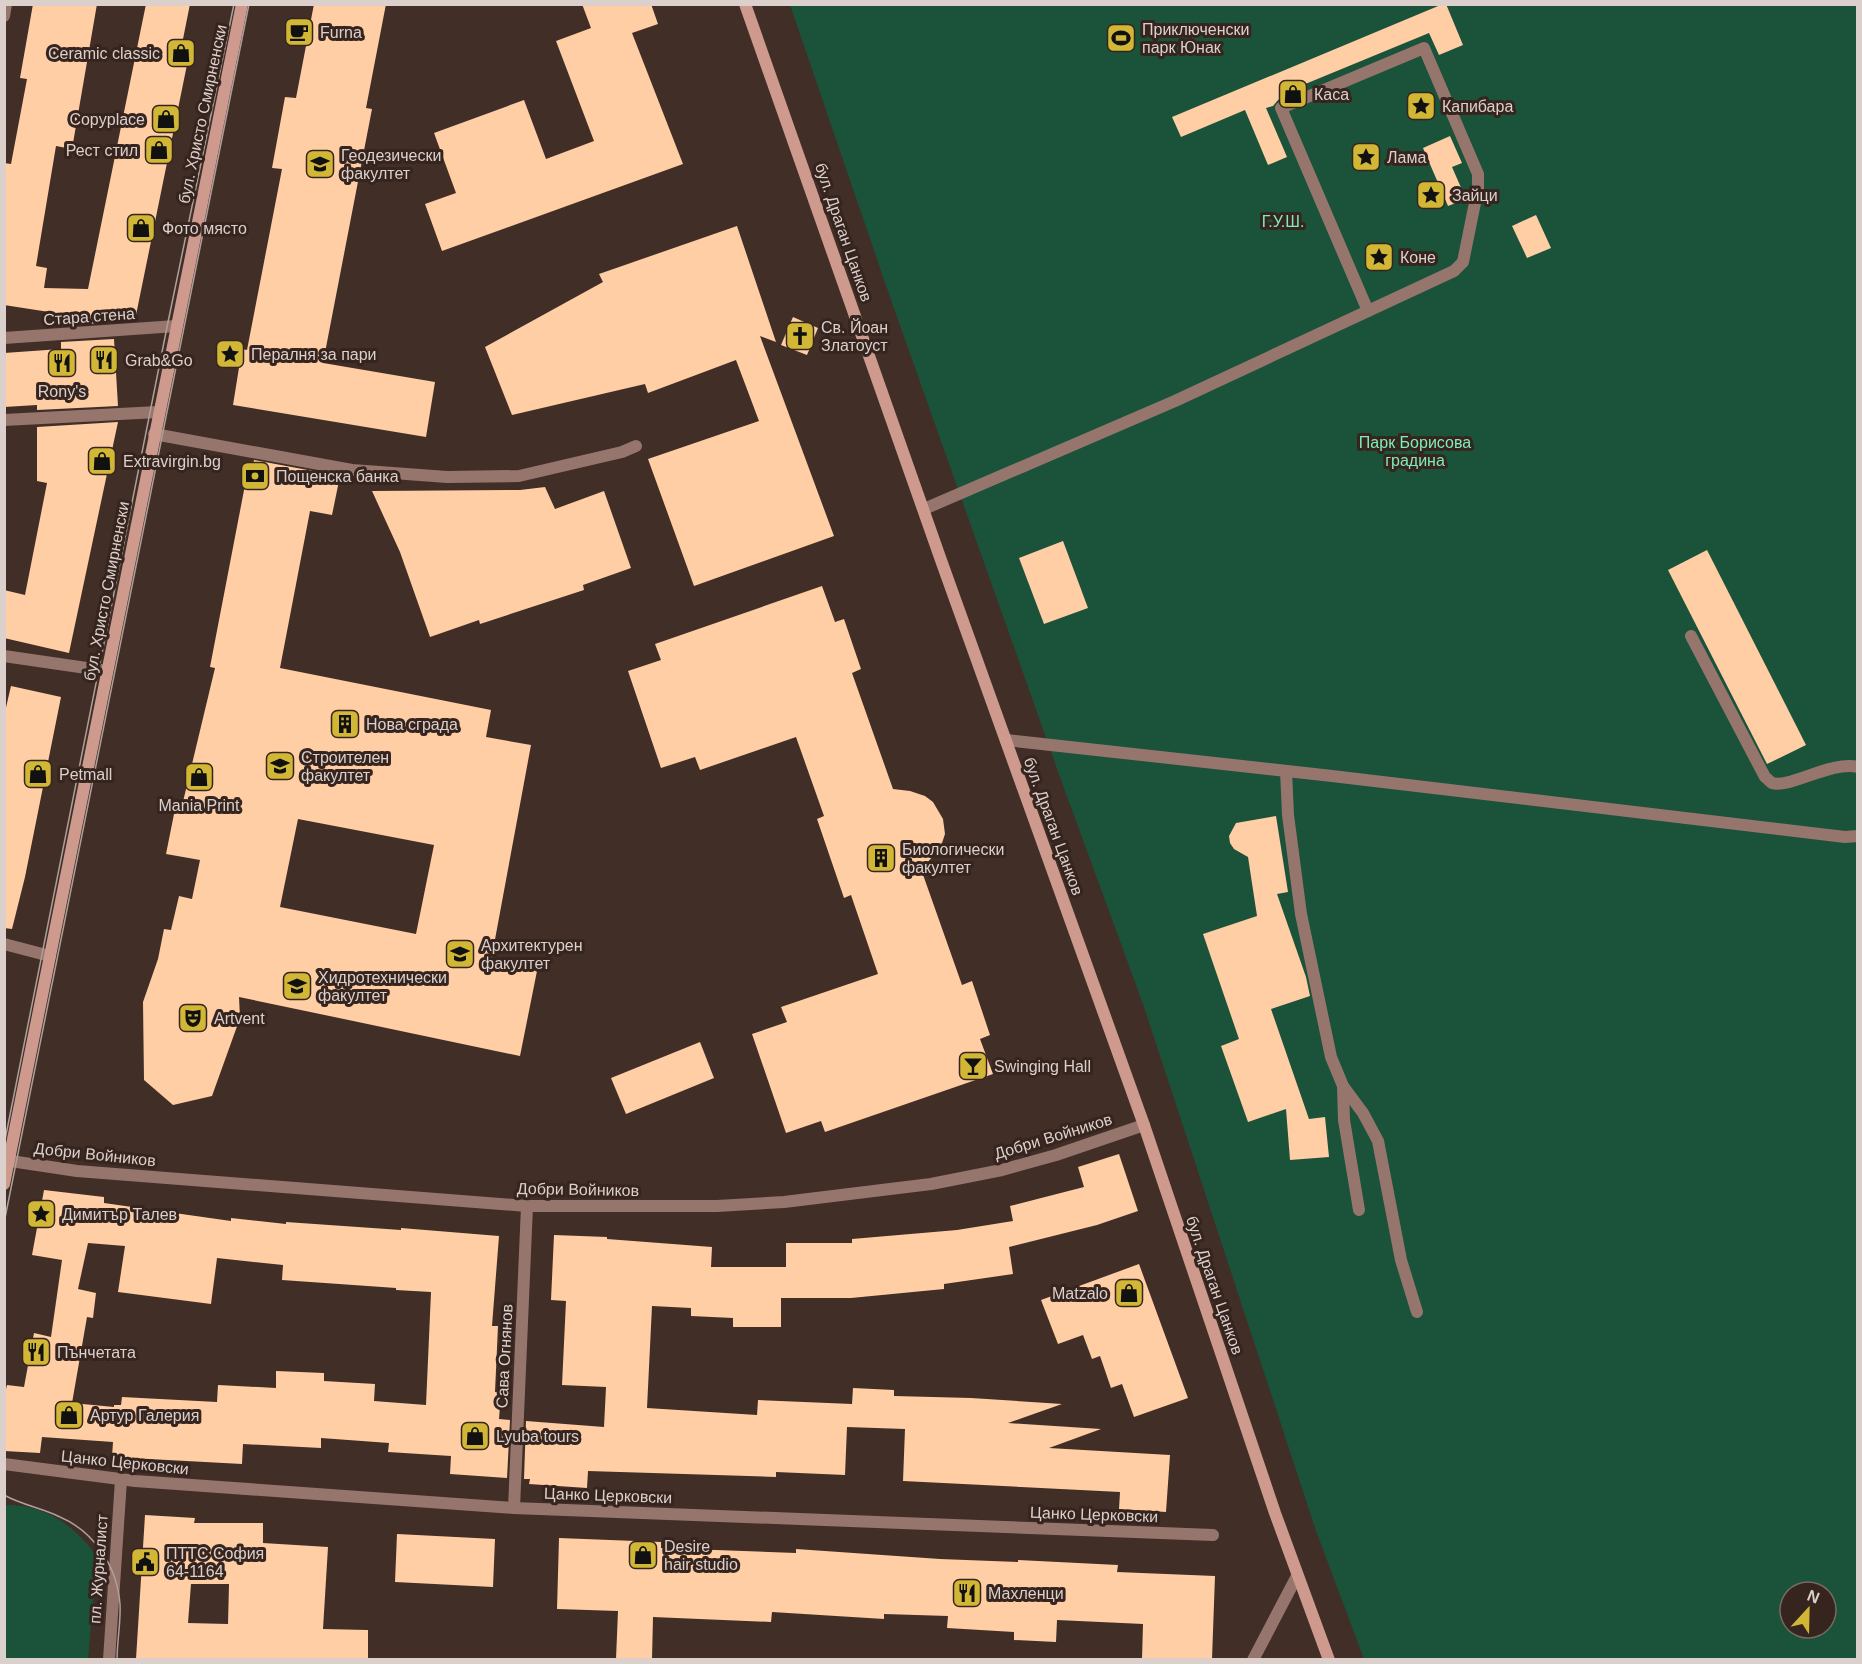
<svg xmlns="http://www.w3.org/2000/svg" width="1862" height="1664" viewBox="0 0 1862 1664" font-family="Arial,sans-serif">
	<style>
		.green { fill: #1a523a; fill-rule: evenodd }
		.building { fill: #ffcea5; fill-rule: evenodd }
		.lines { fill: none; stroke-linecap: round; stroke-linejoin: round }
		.lane { stroke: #96756d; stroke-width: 12 }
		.street { stroke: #96756d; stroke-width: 12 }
		.secondary { stroke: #ce9a8d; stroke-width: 12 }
		.tram { stroke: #ad9f9a; stroke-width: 1.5 }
		.labels { text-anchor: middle; stroke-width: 6; stroke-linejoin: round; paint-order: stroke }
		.poi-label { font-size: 16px; fill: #dcd0cc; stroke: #36241e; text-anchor: start }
		.street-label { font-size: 16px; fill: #dcd0cc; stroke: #36241e }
		.park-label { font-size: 16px; fill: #7fedb9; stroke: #36241e }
	</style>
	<rect width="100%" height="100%" fill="#412e27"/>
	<g class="green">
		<path d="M790,5h1067v1654h-493l-48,-128 -173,-527 -82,-224 -170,-480zM1790,1592h36v36h-36z"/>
		<path d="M5,1505c38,-2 71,21 92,52l-9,102h-83z"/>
	</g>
	<g class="building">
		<path d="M33,4h64l-25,145 -16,-3 -20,120 11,2 -3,20 44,1 58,-285h44l-8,40 9,1 -56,275 -73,6v-12l-58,-9v-142l7,1 16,-85 -7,-1z"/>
		<path d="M314,4h72l-20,104 6,1 -49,254 112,19 -9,55 -193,-32 9,-56 5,1 35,-181 -10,-1 13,-71 11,1z"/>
		<path d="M582,4h69l7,20 -26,9 51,131 -241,87 -17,-47 31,-11 -22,-60 90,-33 22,59 48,-18 -38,-100 35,-13z"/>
		<path d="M1443,4h3l17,41 -24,10 -10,-22 -131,54 2,4 -22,9 -5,6 -7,2 21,49 -19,8 -23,-55 -64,27 -9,-20z"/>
		<path d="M1450,136l12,27 -10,4 14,32 -18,7 -25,-58z"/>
		<path d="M1536,215l15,33 -24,10 -15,-32z"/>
		<path d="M737,226l39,116 -16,-6 74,200 -140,50 -46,-127 111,-38 -23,-61 -88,33 -3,-9 -133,31 -27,-68 118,-65 -4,-8z"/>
		<path d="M793,317l25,11 -11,27 -26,-10z"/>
		<path d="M114,339l4,67 -81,4v-5l-33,2v-54l57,-4v-7z"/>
		<path d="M118,422l-49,231 -65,-15v-48l21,5 22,-112 -10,-2v-54z"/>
		<path d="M254,460l86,16 -8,39 -22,-4 -30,157 211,42 -5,27 45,8 -40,216 46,10 -17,85 -281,-59 1,21 -28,78 -39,9 -29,-25 -1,-78 15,-43 6,-30 7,1 8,-34 13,3 8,-39 -34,-6 9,-45 6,1 34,-142 -5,-1 35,-182h4zM298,819l136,26 -18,89 -136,-27z"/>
		<path d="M545,487l10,22 49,-18 27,77 -48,17 1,5 -104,34 -1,-4 -49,17 -30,-85 -28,-61 148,-1z"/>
		<path d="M1063,541l25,67 -44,16 -25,-66z"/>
		<path d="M1707,550l99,195 -39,19 -99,-194z"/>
		<path d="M822,586l13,36 9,-3 17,50 -9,4 41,116 17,2 15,5 8,6 10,17 2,15 -5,15 -19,20 41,116 10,-4 18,54 -10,4 13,35 -168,58 -4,-11 -35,12 -34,-99 35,-12 -6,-15 97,-33 -27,-79 -7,3 -27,-79 7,-3 -28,-79 -96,33 -5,-13 -34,11 -33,-97 33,-11 -6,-16z"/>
		<path d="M11,686l50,11 -36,180 -13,52 -8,-1v-212z"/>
		<path d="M1276,816l12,76 -11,2 29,83 4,19 -39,13 38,110 16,-2 4,40 -39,3 -4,-51 -38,13 -27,-76 18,-7 -36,-105 54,-18 -9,-59 -14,-8 -4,-6 -1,-7 7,-13z"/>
		<path d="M700,1042l14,36 -88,36 -15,-36z"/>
		<path d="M1119,1154l19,57 -41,14 -88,22 4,27 -69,10v5l-93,9h-70v29h-48v-9l-42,-2v-8l-39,-2 -5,102 110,7 1,-15 94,4 1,-16 41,2v6l77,2 91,6 -54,19 93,6 -52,19 121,7 -4,57 -47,-3 1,-17 -217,-11 2,-52 -58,-2 -2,48 -69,-3v5l-188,-6 -1,17 -58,-4 1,-5h-6l2,-58 78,6 2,-40 -44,-2 4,-84 -15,-1 3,-65 53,2v2l105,8 -1,20h75v-24h66v-4l105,-9 56,-9 -3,-15 74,-19 -6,-20z"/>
		<path d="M44,1190l60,7v6l127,18v-3l55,6v-2l115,8v-2l98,8 -7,90h6l-3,66h6l-2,27 11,1 -3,58 -57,-4 1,-18 -63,-4 1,-9 -68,-5v10l-78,-4 -1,20 -130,-7 1,-15 -71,-5 -2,16 -36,-2v-54l3,-12 17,2 10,-54 17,4 11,-77 -30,-5zM88,1243l37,3 -7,46 93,12 6,-46 66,7 -1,15 114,8v2l35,2 -5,113 -52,-4 1,-17 -51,-3v-8l-48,-2v17l-58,-3 -1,17 -95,-5 -1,8h-7v2l-42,-4 15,-86 6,1 3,-25 -18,-4z"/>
		<path d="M1139,1264l49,134 -54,19 -12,-33 -11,4 -11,-32 -8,3 -9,-24 -25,9 -17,-44z"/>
		<path d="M145,1515l50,3 -1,5h69v20l65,4 -5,82 45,1v29h-232zM191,1584h38l-1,40 -40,-1z"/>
		<path d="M397,1534l98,5 -2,48 -98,-5z"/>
		<path d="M559,1538l102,4v6l135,5v-4l144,10 78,3v-2l100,5 -1,7 98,4 -3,83h-70l1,-35 -86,-4 -1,22 -42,-2v-8l-67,-4 1,-12 -64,-2v5l-112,-7 -1,10 -118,-5 -1,42h-36l2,-48 -61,-2z"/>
	</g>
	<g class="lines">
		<g class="lane">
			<path d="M1424,48l54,126v14l-15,74 -9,9 -86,40 -87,-203z"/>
			<path d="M154,434l198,36 95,7 72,-1 103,-24 14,-6"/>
			<path d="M924,509l251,-108 193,-90"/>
			<path d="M1691,636l74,141c2,1 5,5 7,6 17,6 60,-23 86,-16"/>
			<path d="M1006,740l326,36 513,61 13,-1"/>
			<path d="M1286,771l2,44 13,99 30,143 12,29 20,27 15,28 23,119 16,52"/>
			<path d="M1343,1086l1,34 15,90"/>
		</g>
		<g class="street">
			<path d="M4,16l2,-12"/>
			<path d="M4,338l172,-12"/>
			<path d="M4,420l154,-8"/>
			<path d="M4,656l103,15"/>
			<path d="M4,944l46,12"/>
			<path d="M4,1160l73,11 450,35h190l67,-4 147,-18 71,-14 54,-15 88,-30"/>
			<path d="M4,1464l131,17 379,27 699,27"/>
			<path d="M514,1508l13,-302"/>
			<path d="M109,1660l12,-180"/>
			<path d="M1253,1660l44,-84"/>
		</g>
		<g class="secondary">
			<path d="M745,4l197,559 202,562 131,388 54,147"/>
			<path d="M4,1184l238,-1180"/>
		</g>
		<g class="tram">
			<path d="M4,1145l163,-818 67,-323"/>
			<path d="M4,1223l245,-1219"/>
			<path d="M4,1495c18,10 38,13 56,22 35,15 57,50 60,87 1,18 -3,37 -3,56"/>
		</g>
	</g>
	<defs>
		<g id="cafe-square" transform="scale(1.5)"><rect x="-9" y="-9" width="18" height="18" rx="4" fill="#d2b736" stroke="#36241e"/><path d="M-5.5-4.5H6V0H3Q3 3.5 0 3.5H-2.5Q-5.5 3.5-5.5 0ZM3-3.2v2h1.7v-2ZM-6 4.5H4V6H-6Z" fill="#111"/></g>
		<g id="stadium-square" transform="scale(1.5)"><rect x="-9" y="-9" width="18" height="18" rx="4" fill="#d2b736" stroke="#36241e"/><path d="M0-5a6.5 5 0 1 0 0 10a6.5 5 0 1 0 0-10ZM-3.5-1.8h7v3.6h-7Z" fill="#111"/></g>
		<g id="shop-square" transform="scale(1.5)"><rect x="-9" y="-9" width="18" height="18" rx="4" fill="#d2b736" stroke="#36241e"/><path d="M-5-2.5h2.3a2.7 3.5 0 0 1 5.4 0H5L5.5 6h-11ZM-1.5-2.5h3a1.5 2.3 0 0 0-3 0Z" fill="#111"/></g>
		<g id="sight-square" transform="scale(1.5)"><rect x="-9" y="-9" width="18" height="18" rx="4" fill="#d2b736" stroke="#36241e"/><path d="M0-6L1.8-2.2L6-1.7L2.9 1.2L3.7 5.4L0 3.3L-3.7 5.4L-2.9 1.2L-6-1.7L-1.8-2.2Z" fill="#111"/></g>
		<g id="university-square" transform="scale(1.5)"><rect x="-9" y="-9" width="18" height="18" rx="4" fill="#d2b736" stroke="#36241e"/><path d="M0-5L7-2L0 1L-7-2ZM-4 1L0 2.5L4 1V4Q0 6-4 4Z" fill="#111"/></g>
		<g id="church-square" transform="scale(1.5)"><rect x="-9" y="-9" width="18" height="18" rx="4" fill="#d2b736" stroke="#36241e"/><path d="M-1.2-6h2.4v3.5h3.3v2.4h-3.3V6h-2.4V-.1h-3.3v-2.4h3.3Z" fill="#111"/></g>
		<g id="restaurant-square" transform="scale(1.5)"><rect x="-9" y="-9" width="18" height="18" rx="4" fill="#d2b736" stroke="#36241e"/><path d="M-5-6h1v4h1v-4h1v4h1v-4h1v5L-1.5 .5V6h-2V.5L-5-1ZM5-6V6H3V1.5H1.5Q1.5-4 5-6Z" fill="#111"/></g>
		<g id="bank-square" transform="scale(1.5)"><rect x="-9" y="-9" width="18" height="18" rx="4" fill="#d2b736" stroke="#36241e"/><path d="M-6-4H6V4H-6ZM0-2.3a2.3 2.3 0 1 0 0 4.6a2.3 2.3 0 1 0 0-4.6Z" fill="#111"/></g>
		<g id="building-square" transform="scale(1.5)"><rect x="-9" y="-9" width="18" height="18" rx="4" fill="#d2b736" stroke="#36241e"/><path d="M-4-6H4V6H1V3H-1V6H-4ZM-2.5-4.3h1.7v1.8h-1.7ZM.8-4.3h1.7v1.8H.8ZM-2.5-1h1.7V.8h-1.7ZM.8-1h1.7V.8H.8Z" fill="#111"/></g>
		<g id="theatre-square" transform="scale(1.5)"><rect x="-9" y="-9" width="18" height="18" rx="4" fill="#d2b736" stroke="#36241e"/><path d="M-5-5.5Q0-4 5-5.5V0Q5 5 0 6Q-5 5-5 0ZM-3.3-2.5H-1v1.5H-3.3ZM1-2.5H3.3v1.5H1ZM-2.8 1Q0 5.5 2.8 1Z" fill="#111"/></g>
		<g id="bar-square" transform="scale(1.5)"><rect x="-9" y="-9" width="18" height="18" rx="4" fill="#d2b736" stroke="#36241e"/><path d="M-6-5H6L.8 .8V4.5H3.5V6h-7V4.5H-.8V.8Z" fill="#111"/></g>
		<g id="civic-square" transform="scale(1.5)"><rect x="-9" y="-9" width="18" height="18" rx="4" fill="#d2b736" stroke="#36241e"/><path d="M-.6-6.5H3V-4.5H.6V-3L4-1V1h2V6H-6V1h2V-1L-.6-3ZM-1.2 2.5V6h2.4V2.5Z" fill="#111"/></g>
	</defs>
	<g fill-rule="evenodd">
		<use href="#cafe-square" x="299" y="32"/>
		<use href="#stadium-square" x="1121" y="38"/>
		<use href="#shop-square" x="181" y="53"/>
		<use href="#shop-square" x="1293" y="94"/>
		<use href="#sight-square" x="1421" y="106"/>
		<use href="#shop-square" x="166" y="119"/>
		<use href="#shop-square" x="159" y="150"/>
		<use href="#sight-square" x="1366" y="157"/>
		<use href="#university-square" x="320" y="164"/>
		<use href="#sight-square" x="1431" y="195"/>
		<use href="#shop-square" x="141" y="228"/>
		<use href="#sight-square" x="1379" y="257"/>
		<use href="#church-square" x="800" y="336"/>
		<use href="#sight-square" x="230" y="354"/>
		<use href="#restaurant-square" x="104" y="360"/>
		<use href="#restaurant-square" x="62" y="363"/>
		<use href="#shop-square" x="102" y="461"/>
		<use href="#bank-square" x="255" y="476"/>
		<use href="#building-square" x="345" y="724"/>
		<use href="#university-square" x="280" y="766"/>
		<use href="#shop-square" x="38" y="774"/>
		<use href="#shop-square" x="199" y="777"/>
		<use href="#building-square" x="881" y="858"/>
		<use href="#university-square" x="460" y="954"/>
		<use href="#university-square" x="297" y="986"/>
		<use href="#theatre-square" x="193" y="1018"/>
		<use href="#bar-square" x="973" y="1066"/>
		<use href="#sight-square" x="41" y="1214"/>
		<use href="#shop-square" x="1129" y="1293"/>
		<use href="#restaurant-square" x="36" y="1352"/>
		<use href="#shop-square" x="69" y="1415"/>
		<use href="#shop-square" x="475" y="1436"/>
		<use href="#shop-square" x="643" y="1555"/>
		<use href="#civic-square" x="145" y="1562"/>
		<use href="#restaurant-square" x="967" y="1593"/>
	</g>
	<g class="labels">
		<g class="poi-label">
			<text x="1142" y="35">Приключенски<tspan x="1142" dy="18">парк Юнак</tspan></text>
			<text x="320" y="38">Furna</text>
			<text x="160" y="59" text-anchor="end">Ceramic classic</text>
			<text x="1314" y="100">Каса</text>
			<text x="1442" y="112">Капибара</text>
			<text x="145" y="125" text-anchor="end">Copyplace</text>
			<text x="138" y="156" text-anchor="end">Рест стил</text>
			<text x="341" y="161">Геодезически<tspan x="341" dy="18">факултет</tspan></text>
			<text x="1387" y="163">Лама</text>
			<text x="1452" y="201">Зайци</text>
			<text x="162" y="234">Фото място</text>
			<text x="1400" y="263">Коне</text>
			<text x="821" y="333">Св. Йоан<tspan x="821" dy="18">Златоуст</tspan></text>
			<text x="251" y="360">Пералня за пари</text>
			<text x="125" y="366">Grab&amp;Go</text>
			<text x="62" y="397" text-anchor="middle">Rony's</text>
			<text x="123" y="467">Extravirgin.bg</text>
			<text x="276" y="482">Пощенска банка</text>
			<text x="366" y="730">Нова сграда</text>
			<text x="301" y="763">Строителен<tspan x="301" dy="18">факултет</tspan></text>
			<text x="59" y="780">Petmall</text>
			<text x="199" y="811" text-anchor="middle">Mania Print</text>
			<text x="902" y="855">Биологически<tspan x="902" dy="18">факултет</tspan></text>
			<text x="481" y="951">Архитектурен<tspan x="481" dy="18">факултет</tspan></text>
			<text x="318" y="983">Хидротехнически<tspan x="318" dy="18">факултет</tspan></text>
			<text x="214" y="1024">Artvent</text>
			<text x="994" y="1072">Swinging Hall</text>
			<text x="62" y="1220">Димитър Талев</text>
			<text x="1108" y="1299" text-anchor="end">Matzalo</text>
			<text x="57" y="1358">Пънчетата</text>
			<text x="90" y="1421">Артур Галерия</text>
			<text x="496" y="1442">Lyuba tours</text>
			<text x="664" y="1552">Desire<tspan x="664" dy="18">hair studio</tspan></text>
			<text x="166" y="1559">ПТТС София<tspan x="166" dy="18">64-1164</tspan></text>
			<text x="988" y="1599">Махленци</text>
		</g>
		<g class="street-label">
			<text transform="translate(202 114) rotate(-78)" y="6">бул. Христо Смирненски</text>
			<text transform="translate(844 232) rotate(71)" y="6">бул. Драган Цанков</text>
			<text transform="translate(89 316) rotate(-4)" y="6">Стара стена</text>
			<text transform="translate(106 591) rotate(-79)" y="6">бул. Христо Смирненски</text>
			<text transform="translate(1054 826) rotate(70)" y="6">бул. Драган Цанков</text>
			<text transform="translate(1053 1136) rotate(-17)" y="6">Добри Войников</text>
			<text transform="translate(95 1154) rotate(6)" y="6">Добри Войников</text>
			<text transform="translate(578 1189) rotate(1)" y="6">Добри Войников</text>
			<text transform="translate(1215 1285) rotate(71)" y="6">бул. Драган Цанков</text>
			<text transform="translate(504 1356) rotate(-87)" y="6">Сава Огнянов</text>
			<text transform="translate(125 1462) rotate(6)" y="6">Цанко Церковски</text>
			<text transform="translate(608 1495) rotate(2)" y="6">Цанко Церковски</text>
			<text transform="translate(1094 1514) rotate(2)" y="6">Цанко Церковски</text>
			<text transform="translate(98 1569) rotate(-86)" y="6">пл. Журналист</text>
		</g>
		<g class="park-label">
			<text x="1283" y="227">Г.У.Ш.</text>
			<text x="1415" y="448">Парк Борисова<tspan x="1415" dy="18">градина</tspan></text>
		</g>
	</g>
	<rect width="1862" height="1664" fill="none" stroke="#dcd0cc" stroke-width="12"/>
	<g transform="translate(1808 1610) rotate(22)"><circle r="28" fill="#36241e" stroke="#786964" stroke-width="1.5"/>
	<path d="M0-4.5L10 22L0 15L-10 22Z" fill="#d2b736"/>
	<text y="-9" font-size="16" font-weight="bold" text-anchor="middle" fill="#dcd0cc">N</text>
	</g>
</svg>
